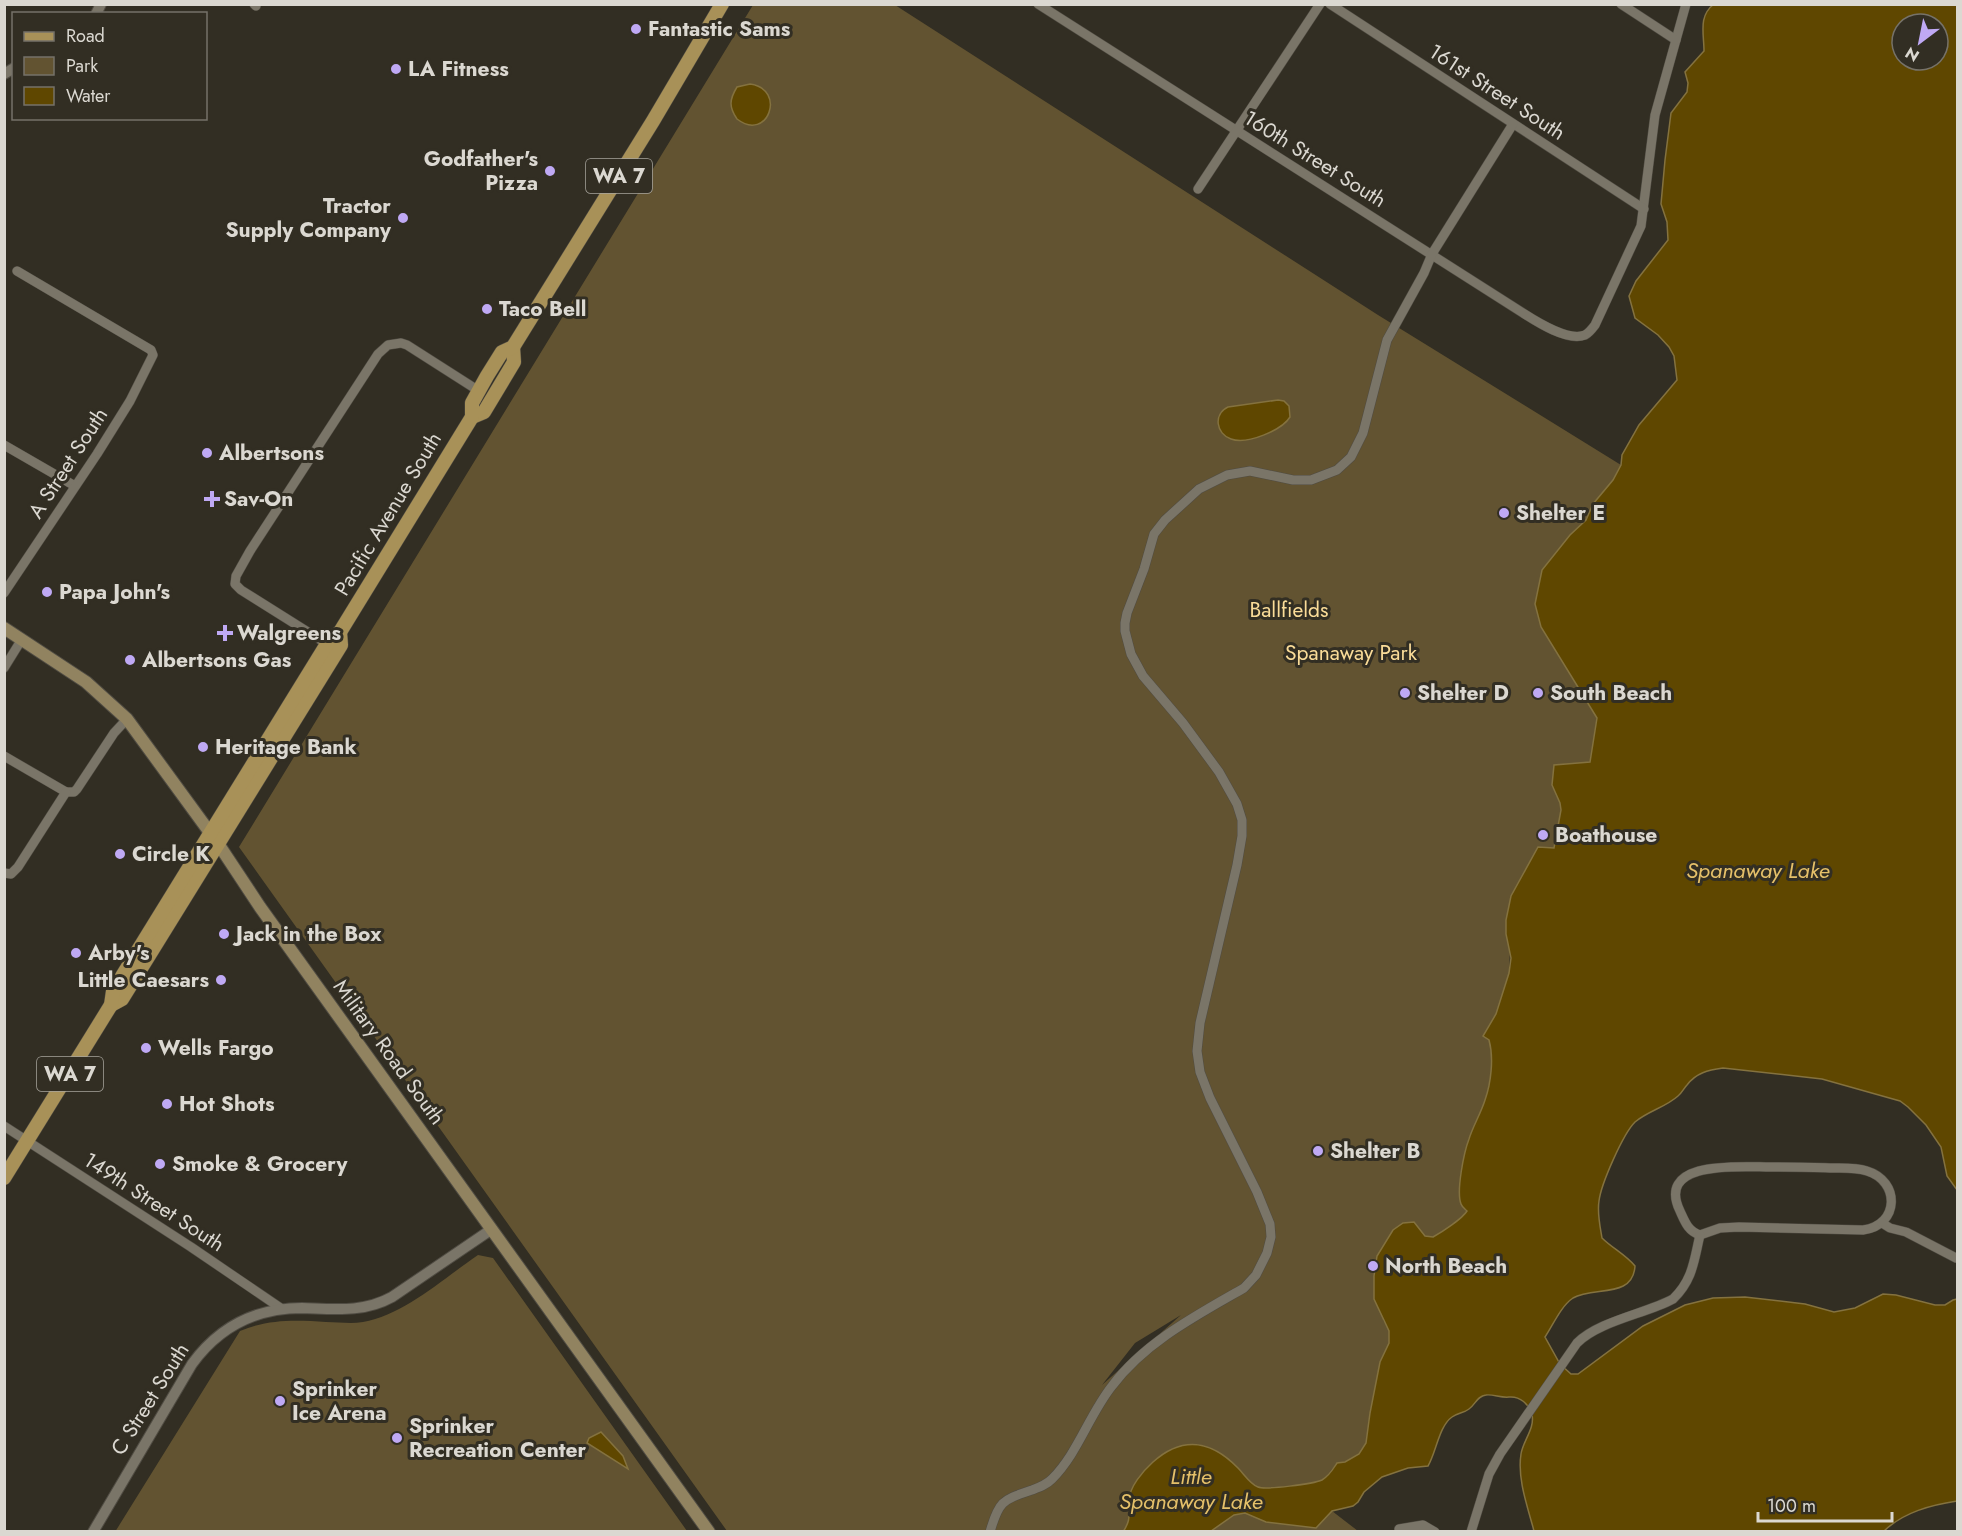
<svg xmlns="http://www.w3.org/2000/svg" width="1962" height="1536" viewBox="0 0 1962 1536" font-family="Jost,sans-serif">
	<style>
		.green { fill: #625331; fill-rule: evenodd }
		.water { fill: #5f4700; stroke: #84723f; stroke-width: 1.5; fill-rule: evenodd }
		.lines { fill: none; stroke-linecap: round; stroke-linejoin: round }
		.minor-casing { stroke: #504c43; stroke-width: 10 }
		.tertiary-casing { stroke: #504c43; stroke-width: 12 }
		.secondary-casing { stroke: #504c43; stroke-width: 14 }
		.primary-casing { stroke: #504c43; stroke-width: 15 }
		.minor { stroke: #7a7568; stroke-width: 9 }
		.tertiary { stroke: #7a7568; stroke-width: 10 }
		.secondary { stroke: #918360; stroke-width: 12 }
		.primary { stroke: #a89158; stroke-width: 14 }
		.poi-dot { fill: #bfa9f4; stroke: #322e23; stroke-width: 2 }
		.labels { text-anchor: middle; stroke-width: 6; stroke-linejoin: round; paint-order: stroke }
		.shield { fill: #322e23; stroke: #a8a59d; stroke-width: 1.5 }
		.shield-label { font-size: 20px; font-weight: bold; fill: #dbd8d1 }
		.poi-label { font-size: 21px; font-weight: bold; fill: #dbd8d1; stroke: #322e23; text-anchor: start }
		.street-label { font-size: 21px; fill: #dbd8d1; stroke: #322e23 }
		.park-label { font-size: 21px; fill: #fadc98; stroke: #322e23 }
		.water-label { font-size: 22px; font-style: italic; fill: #e5c069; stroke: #322e23 }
	</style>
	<rect width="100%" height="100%" fill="#322e23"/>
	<g class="green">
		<path d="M753,5h142l483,310 243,150 -8,15 -20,24 -7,16 -16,15 -32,58 -3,11 6,23 56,91 -7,44 -38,23 8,18 1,7 -7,39 -25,14 -18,33 -5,38 4,13 -1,26 -13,41 -12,22 5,4c5,18 2,42 -4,60 -4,13 -12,26 -16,39 -5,13 -13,52 -8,65 2,2 4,5 6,7 -5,8 -25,21 -34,26h-8l-4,-5 -38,88 6,11v12l-9,19 -10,51 -4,30 -7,11 -14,8 -8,1 -13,16 8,32 26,20h-631l-488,-684zM1181,1315l-79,70 33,-42z"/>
		<path d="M478,1255l15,3 194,273 -572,1 125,-201c29,-12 55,-11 86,-9 12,0 25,2 37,0 41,-7 81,-44 115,-67z"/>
	</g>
	<g class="water">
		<path d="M1714,4l243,1v1185l-10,-14 -6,-29 -15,-22 -18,-18 -8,-6 -78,-22 -99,-11c-15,2 -27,5 -36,17 -3,3 -5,8 -9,11 -12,11 -30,15 -43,26 -12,12 -34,62 -36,79 -2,12 1,25 3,37 10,10 24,17 33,28 -2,33 -41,20 -62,32 -12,8 -20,27 -28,39l15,27 11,10h7l65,-48 42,-21 28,-7 32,-1 60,7 29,8 21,-4 28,-14 13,1 39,10h10l8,-5 4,-1v202c-26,4 -53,11 -73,30h-350c-6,-23 -17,-52 -13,-77 2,-13 14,-26 11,-39 -3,-11 -12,-19 -23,-18 -8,1 -16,-3 -23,-2 -9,1 -11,10 -17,14 -5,4 -12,4 -17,8 -13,9 -16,36 -24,49l-20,2 -26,9 -18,15 -6,10 -5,4 -21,5 -16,17 -50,-6 -21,-9 -11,2 -23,16 -88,1c9,-14 5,-17 6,-31 0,-14 14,-30 24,-39 29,-26 58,-22 85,6 6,6 12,16 20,19 8,3 55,-3 64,-7 7,-4 11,-11 15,-17l8,-1 14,-8 7,-11 4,-30 10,-51 9,-19v-12l-15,-32v-23l3,-20 16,-26 10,-7 11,-1 11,14 8,1c9,-5 29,-18 34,-26 -2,-2 -5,-4 -6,-7 -5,-13 3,-52 8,-65 4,-13 12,-26 16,-39 6,-17 9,-42 4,-60l-6,-4 13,-22 13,-41 2,-15 -5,-24v-14l5,-24 27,-49 16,1 7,-38 -1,-7 -8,-18 2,-20 36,-3 7,-44 -56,-91 -6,-23 7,-34 28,-35 16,-15 7,-16 20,-24 8,-15 1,-10 17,-30 38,-45 -3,-24 -5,-9 -11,-12 -23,-17 -6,-22 7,-15 32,-41 -1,-18 -6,-18 4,-44 6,-47 16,-21 1,-9 -3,-11 19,-21c0,-17 -6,-35 10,-47zM1902,24h36v36h-36z"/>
		<path d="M750,84c37,5 18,59 -13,35 -8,-12 -8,-19 0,-32z"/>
		<path d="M1278,400l6,1 5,5 1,11c-8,13 -43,28 -59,22 -15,-5 -18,-25 -3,-32z"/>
		<path d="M601,1432l22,24 5,13 -41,-26 2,-5z"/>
	</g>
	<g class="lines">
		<g class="minor-casing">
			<g id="minor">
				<path d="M254,4l2,2"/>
				<path d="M1038,4l485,309c14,9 45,29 62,22 4,-2 7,-6 10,-10l46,-99 14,-111 31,-111"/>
				<path d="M1330,4l314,205"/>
				<path d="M1621,4l55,36"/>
				<path d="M1198,189l122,-185"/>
				<path d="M4,445l71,41"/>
				<path d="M4,593l93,-139 33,-53 23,-46 -2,-5 -134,-79"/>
				<path d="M327,644l-86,-54 -6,-6 1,-8 14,-25 128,-197 10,-9 13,-2 6,2 72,46"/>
				<path d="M4,668l18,-29"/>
				<path d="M4,756l62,36"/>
				<path d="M66,792h8l3,-3 37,-56 13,-14"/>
				<path d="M4,873l7,1 7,-7 48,-75"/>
				<path d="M4,1126l187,121 91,62"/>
				<path d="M1770,1167c20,0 40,0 60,1 12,0 25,-1 37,3 33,10 33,54 -4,59l-124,-3 -19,1 -20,7c-12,-4 -15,-13 -20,-24 -25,-52 62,-44 90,-44z"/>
				<path d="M1882,1223l8,5 16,4 50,26"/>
				<path d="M1399,1529l24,-4 12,7"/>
				<path d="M990,1532c9,-32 13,-32 42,-42 8,-3 14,-5 20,-11 26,-26 37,-64 60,-93 33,-44 85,-71 132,-98l12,-13 11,-22 4,-16 -1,-13 -13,-32 -47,-94 -10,-26 -3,-21 3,-28 37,-158 5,-29v-16l-5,-16 -18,-32 -36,-49 -40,-47 -12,-22 -6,-23v-8l2,-10 17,-44 10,-35 11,-14 34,-31 28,-14 23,-4 43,9h18l26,-10 14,-13 12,-24 24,-93 37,-67 8,-19 81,-130"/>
				<path d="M1471,1532l18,-58 11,-20 77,-111c22,-22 68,-29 96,-44 20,-19 21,-39 27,-64"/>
			</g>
		</g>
		<g class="tertiary-casing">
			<g id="tertiary">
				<path d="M96,14l5,-10"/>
				<path d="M4,74l10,-6"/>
				<path d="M93,1532l99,-168c27,-37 64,-56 110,-56 32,1 61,5 90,-11l100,-68"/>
			</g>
		</g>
		<g class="secondary-casing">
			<path id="secondary" d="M4,628l82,54 41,37 92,126 41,62 449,625"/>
		</g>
		<g class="primary-casing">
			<g id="primary">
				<path d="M472,417l12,-5 30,-50 -1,-15"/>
				<path d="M111,1005l11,-6 219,-354 -1,-13"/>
				<path d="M4,1178l107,-173 2,-14 214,-347 3,-5 10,-7 132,-215v-14l15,-27 15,-24 11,-5 140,-226 69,-117"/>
			</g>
		</g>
		<use href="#minor" class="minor"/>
		<use href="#tertiary" class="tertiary"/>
		<use href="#secondary" class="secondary"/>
		<use href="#primary" class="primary"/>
	</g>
	<g class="poi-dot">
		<circle cx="636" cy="29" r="6"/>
		<circle cx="396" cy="69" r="6"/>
		<circle cx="550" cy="171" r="6"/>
		<circle cx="403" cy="218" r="6"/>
		<circle cx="487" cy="309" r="6"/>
		<circle cx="207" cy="453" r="6"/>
		<path d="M209 490h6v6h6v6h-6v6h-6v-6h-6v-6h6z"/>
		<circle cx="1504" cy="513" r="6"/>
		<circle cx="47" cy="592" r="6"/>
		<path d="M222 624h6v6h6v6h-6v6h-6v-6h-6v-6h6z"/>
		<circle cx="130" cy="660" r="6"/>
		<circle cx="1405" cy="693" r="6"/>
		<circle cx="1538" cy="693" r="6"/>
		<circle cx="203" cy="747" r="6"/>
		<circle cx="1543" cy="835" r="6"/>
		<circle cx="120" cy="854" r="6"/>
		<circle cx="224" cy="934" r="6"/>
		<circle cx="76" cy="953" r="6"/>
		<circle cx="221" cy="980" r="6"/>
		<circle cx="146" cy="1048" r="6"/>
		<circle cx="167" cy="1104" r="6"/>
		<circle cx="1318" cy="1151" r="6"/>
		<circle cx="160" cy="1164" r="6"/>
		<circle cx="1373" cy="1266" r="6"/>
		<circle cx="280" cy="1401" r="6"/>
		<circle cx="397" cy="1438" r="6"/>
	</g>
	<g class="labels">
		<g class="shield">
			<rect x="586" y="159" width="66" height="34" rx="4.5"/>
			<rect x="37" y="1057" width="66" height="34" rx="4.5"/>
		</g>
		<g class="shield-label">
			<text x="619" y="183">WA 7</text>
			<text x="70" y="1081">WA 7</text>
		</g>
		<g class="poi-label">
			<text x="648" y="36">Fantastic Sams</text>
			<text x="408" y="76">LA Fitness</text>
			<text x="538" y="166" text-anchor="end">Godfather's<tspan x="538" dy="24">Pizza</tspan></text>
			<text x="391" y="213" text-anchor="end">Tractor<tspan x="391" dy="24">Supply Company</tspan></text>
			<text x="499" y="316">Taco Bell</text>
			<text x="219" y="460">Albertsons</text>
			<text x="224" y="506">Sav-On</text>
			<text x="1516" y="520">Shelter E</text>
			<text x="59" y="599">Papa John's</text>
			<text x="237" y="640">Walgreens</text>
			<text x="142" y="667">Albertsons Gas</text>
			<text x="1417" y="700">Shelter D</text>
			<text x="1550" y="700">South Beach</text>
			<text x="215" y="754">Heritage Bank</text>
			<text x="1555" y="842">Boathouse</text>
			<text x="132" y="861">Circle K</text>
			<text x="236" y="941">Jack in the Box</text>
			<text x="88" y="960">Arby's</text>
			<text x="209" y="987" text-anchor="end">Little Caesars</text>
			<text x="158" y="1055">Wells Fargo</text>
			<text x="179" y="1111">Hot Shots</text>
			<text x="1330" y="1158">Shelter B</text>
			<text x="172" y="1171">Smoke &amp; Grocery</text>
			<text x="1385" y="1273">North Beach</text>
			<text x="292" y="1396">Sprinker<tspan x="292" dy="24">Ice Arena</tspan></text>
			<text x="409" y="1433">Sprinker<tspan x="409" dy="24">Recreation Center</tspan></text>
		</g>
		<g class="street-label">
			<text transform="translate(1497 92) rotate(33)" y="7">161st Street South</text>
			<text transform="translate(1315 159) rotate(32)" y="7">160th Street South</text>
			<text transform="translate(68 463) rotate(-57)" y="7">A Street South</text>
			<text transform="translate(388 514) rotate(-59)" y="7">Pacific Avenue South</text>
			<text transform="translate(389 1052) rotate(54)" y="7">Military Road South</text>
			<text transform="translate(154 1202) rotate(33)" y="7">149th Street South</text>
			<text transform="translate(150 1399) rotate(-58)" y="7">C Street South</text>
		</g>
		<g class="park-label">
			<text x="1289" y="617">Ballfields</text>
			<text x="1351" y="660">Spanaway Park</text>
		</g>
		<g class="water-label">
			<text x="1758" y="878">Spanaway Lake</text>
			<text x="1191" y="1484">Little<tspan x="1191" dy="25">Spanaway Lake</tspan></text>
		</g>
	</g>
	<rect width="1962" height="1536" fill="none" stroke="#dbd8d1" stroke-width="12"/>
	<rect x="12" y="12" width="195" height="108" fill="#322e23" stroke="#767269" stroke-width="1.5"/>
	<rect x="24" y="32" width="30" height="9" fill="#a89158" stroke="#767269" stroke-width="1.5"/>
	<text x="66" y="42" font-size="18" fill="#dbd8d1">Road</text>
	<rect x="24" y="57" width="30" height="18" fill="#625331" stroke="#767269" stroke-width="1.5"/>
	<text x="66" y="72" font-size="18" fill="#dbd8d1">Park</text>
	<rect x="24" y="87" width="30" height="18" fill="#5f4700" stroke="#767269" stroke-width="1.5"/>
	<text x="66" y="102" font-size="18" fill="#dbd8d1">Water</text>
	<g transform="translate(1920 42) rotate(212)"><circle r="28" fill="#322e23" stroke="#767269" stroke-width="1.5"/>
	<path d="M0-4.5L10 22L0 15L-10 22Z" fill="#bfa9f4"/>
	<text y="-9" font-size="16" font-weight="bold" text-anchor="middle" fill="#dbd8d1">N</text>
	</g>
	<path d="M1758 1512v9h134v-9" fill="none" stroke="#dbd8d1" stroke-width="3"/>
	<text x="1767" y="1512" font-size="18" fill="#dbd8d1" stroke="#322e23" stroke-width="4.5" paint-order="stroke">100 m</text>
</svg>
